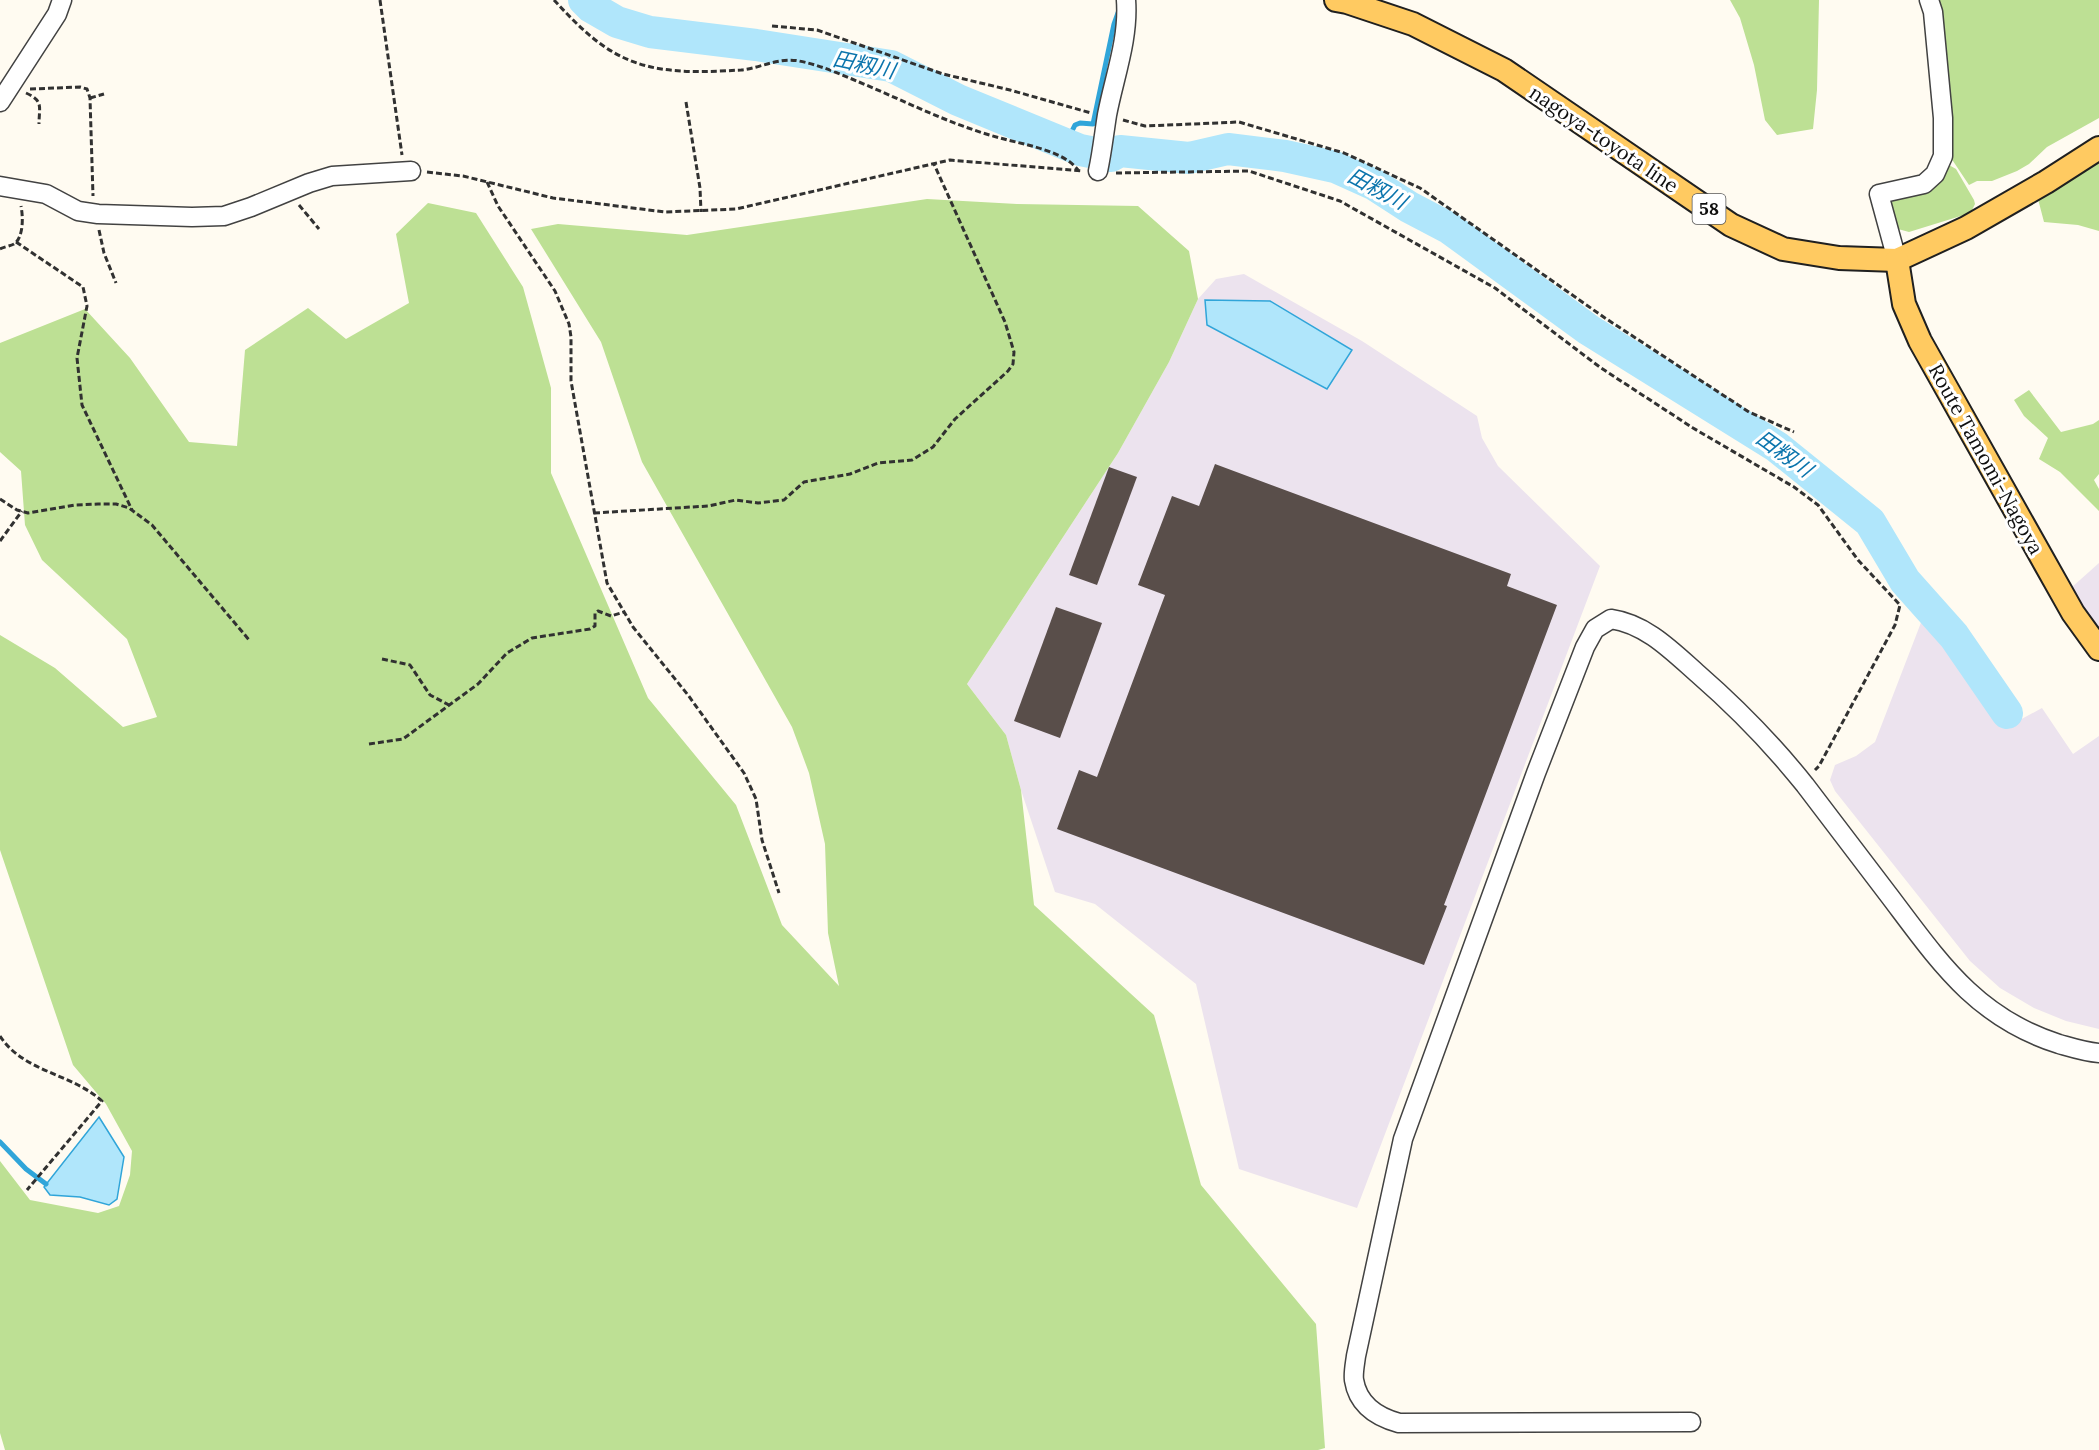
<svg xmlns="http://www.w3.org/2000/svg" width="2099" height="1450" viewBox="0 0 2099 1450" font-family="Lora,'Noto Sans JP',serif">
	<style>
		.industrial { fill: #ece3ee }
		.forest { fill: #bde094 }
		.water { fill: #b0e6fb; stroke: #30a5d9; stroke-width: 1.5 }
		.lines { fill: none; stroke-linecap: round; stroke-linejoin: round }
		.stream { stroke: #30a5d9; stroke-width: 5 }
		.river { stroke: #b0e6fb; stroke-width: 32 }
		.building { fill: #594e4a }
		.minor-casing { stroke: #424242; stroke-width: 21 }
		.major-casing { stroke: #202020; stroke-width: 26 }
		.path { stroke: #313131; stroke-width: 3; stroke-dasharray: 6 3; stroke-linecap: butt }
		.minor { stroke: #fff; stroke-width: 18 }
		.major { stroke: #ffca61; stroke-width: 22 }
		.labels { text-anchor: middle; stroke-width: 6; stroke-linejoin: round; paint-order: stroke }
		.shield { fill: #fff; stroke: #575757; stroke-width: 1.5 }
		.shield-label { font-size: 18px; font-weight: bold; fill: #0f0f0f }
		.street-label { font-size: 20px; fill: #0f0f0f; stroke: #fff }
		.water-label { font-size: 21px; font-style: italic; fill: #0c75ad; stroke: #fff }
	</style>
	<rect width="100%" height="100%" fill="#fffbf1"/>
	<g class="industrial">
		<path d="M1244,274l118,67 115,75 5,22 16,28 102,100 -243,642 -118,-39 -43,-185 -101,-80 -40,-12 -34,-102 -15,-55 -39,-51 151,-231 51,-91 29,-63 18,-20z"/>
		<path d="M2099,563v65l-13,-15 -15,-25z"/>
		<path d="M1922,620l83,108 37,-20 31,46 26,-18v293l-33,-8 -32,-13 -34,-20 -30,-27 -135,-170 -5,-11 5,-15 21,-9 19,-14z"/>
	</g>
	<g class="forest">
		<path d="M1730,0h89l-2,90 -4,39 -36,6 -12,-15 -11,-55 -14,-47z"/>
		<path d="M1938,0h161v118l-52,29 -18,17 -12,7 -25,10h-15l-8,4 -22,-33z"/>
		<path d="M2099,162v69l-21,-6 -34,-3 -6,-23z"/>
		<path d="M1949,165l7,4 18,31 1,4 -3,6 -8,5 -55,17 -11,-3 -8,-25 3,-3c22,-6 48,-12 56,-36z"/>
		<path d="M927,199l90,5 121,2 51,45 9,48 -29,63 -51,91 -151,231 39,51 15,55 13,115 120,110 47,170 115,139 9,124 -7,2h-1313l-5,-17v-272l30,39 68,13 21,-7 11,-31 2,-24 -26,-47 -33,-39 -73,-215v-215l55,33 68,59 34,-10 -30,-78 -85,-79 -17,-35 -4,-54 -21,-19v-109l85,-34 45,49 59,84 48,4 8,-96 63,-42 38,31 63,-36 -13,-69 32,-31 48,10 47,74 28,101v85l97,225 88,107 46,120 57,61 -11,-53 -3,-89 -16,-71 -17,-46 -150,-265 -41,-120 -70,-113 27,-5 129,11z"/>
		<path d="M2029,390l32,42 32,-8 6,-4v54l-5,6 5,9v22l-39,-39 -21,-13 9,-21 -24,-22 -10,-16z"/>
	</g>
	<g class="water">
		<path d="M1205,300l65,1 82,49 -25,39 -120,-64z"/>
		<path d="M99,1117l25,40 -7,42 -8,6 -29,-8 -30,-2 -6,-8z"/>
	</g>
	<g class="lines">
		<g class="stream">
			<path d="M1066,143l9,-18 5,-2 13,1 21,-100 5,-14"/>
			<path d="M0,1142l26,27 20,15"/>
		</g>
		<path class="river" d="M584,0l7,7 26,15 33,10 106,13 135,21 67,34 122,50 31,6 9,-5 69,7 39,-9 57,7 50,11 40,18 34,22 40,21 140,102 188,117 93,75 35,59 49,55 53,77"/>
	</g>
	<g class="building">
		<path d="M1215,464l296,110 -4,12 50,19 -113,300 3,1 -23,59 -367,-136 22,-59 18,7 68,-182 -27,-10 34,-89 27,10z"/>
		<path d="M1109,467l28,10 -40,108 -28,-10z"/>
		<path d="M1056,607l46,16 -42,115 -46,-17z"/>
	</g>
	<g class="lines">
		<g class="minor-casing">
			<g id="minor">
				<path d="M0,102l57,-88 5,-14"/>
				<path d="M1098,171c4,-18 6,-37 9,-56 7,-37 22,-76 19,-115"/>
				<path d="M0,186l46,8 32,17 20,3 94,3 32,-1 27,-9 58,-24 23,-7 79,-5"/>
				<path d="M1897,260l-18,-66 45,-10 11,-10 8,-18v-38l-10,-106 -4,-12"/>
				<path d="M1691,1422l-292,1c-22,-6 -41,-18 -45,-43 -1,-7 1,-16 2,-24l47,-217 133,-366 49,-126 10,-18 16,-10c35,5 61,32 87,55 39,34 75,71 107,111 29,38 57,75 86,113 49,65 86,120 168,146 14,4 26,8 40,9"/>
			</g>
		</g>
		<g class="major-casing">
			<g id="major">
				<path d="M1336,0l11,2 66,22 91,46 227,155 52,24 56,9 58,2 69,-32 80,-46 53,-34"/>
				<path d="M1897,260l7,44 16,37 153,272 26,36"/>
			</g>
		</g>
		<g class="path">
			<path d="M380,0l22,155"/>
			<path d="M554,0c23,25 49,52 83,63 31,11 71,9 104,7 20,-2 38,-13 58,-9 21,4 41,13 60,21 48,20 94,44 145,57 22,6 60,12 74,31"/>
			<path d="M772,26l45,4 126,44 67,16 81,23"/>
			<path d="M30,89l50,-2 7,2 3,9 3,98"/>
			<path d="M26,93c18,8 13,14 13,31"/>
			<path d="M90,98l14,-4"/>
			<path d="M686,102l14,86 1,24"/>
			<path d="M1123,120l22,6 94,-4 105,31 76,35 185,130 144,94 45,20"/>
			<path d="M427,172l36,4 90,22 112,14 71,-3 214,-49 132,11"/>
			<path d="M1116,173l133,-2 91,30 155,87 106,80 92,60 101,59 24,18 40,55 42,45 -5,20 -76,141 -4,4"/>
			<path d="M487,182l11,24 57,85 14,33 2,13v44l36,202 26,44 55,68 56,78 12,26 6,41 17,53"/>
			<path d="M299,205l20,24"/>
			<path d="M99,230l5,23 12,30"/>
			<path d="M16,242l67,45 4,19 -10,52 5,47 50,105"/>
			<path d="M0,249c4,-2 10,-3 14,-5 10,-7 9,-28 7,-38"/>
			<path d="M0,499l17,11 11,3 47,-8 23,-1h18l13,4 23,17 98,116"/>
			<path d="M594,513l114,-7 28,-6 22,3 26,-3 20,-18 46,-8 28,-11 34,-3 21,-13 22,-28 53,-48 5,-7 1,-12 -9,-30 -71,-158"/>
			<path d="M0,541l22,-30"/>
			<path d="M382,659l28,6 20,30 19,10"/>
			<path d="M369,744l34,-5 75,-55 29,-31 25,-15 58,-9 5,-3v-13l3,-2 13,5 13,-4"/>
			<path d="M0,1036c23,36 71,37 102,65l-75,89"/>
		</g>
		<use href="#minor" class="minor"/>
		<use href="#major" class="major"/>
	</g>
	<g class="labels">
		<rect class="shield" x="1692.5" y="194" width="33" height="30" rx="4.5"/>
		<g class="shield-label">
			<text x="1709" y="215">58</text>
		</g>
		<g class="street-label">
			<text transform="translate(1604 139) rotate(34)" y="7">nagoya-toyota line</text>
			<text transform="translate(1986 459) rotate(61)" y="7">Route Tamomi-Nagoya</text>
		</g>
		<g class="water-label">
			<text transform="translate(864 65) rotate(12)" y="7">田籾川</text>
			<text transform="translate(1377 189) rotate(28)" y="7">田籾川</text>
			<text transform="translate(1784 454) rotate(36)" y="7">田籾川</text>
		</g>
	</g>
</svg>
